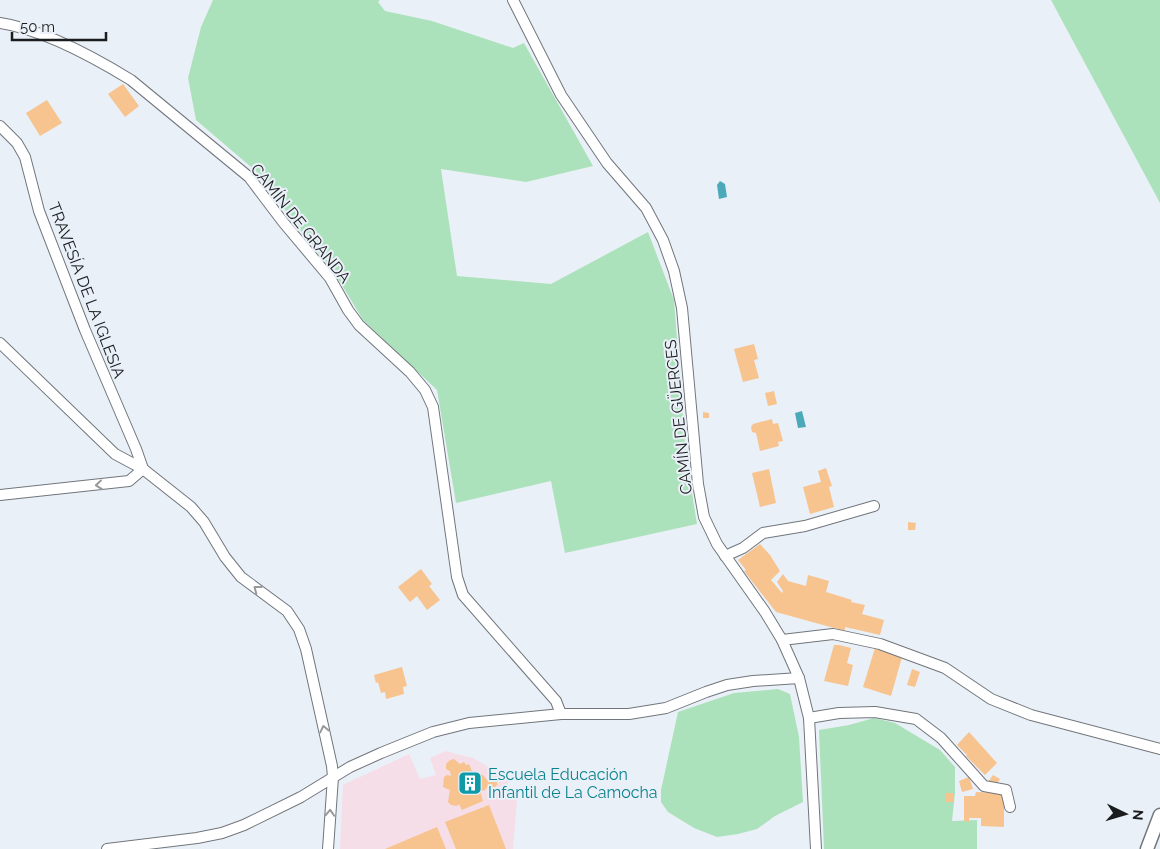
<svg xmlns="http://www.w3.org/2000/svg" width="1160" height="849" viewBox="0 0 1160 849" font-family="Raleway,sans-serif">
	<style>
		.education { fill: #f6dee8 }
		.green { fill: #ace2bb }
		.water { fill: #4ca9ba }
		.building { fill: #f7c38e }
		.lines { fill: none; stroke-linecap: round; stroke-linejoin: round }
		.minor-casing { stroke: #71767c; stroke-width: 12 }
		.tertiary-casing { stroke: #71767c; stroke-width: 15 }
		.minor { stroke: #fff; stroke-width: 10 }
		.tertiary { stroke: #fff; stroke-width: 12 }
		.oneway { stroke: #98999a }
		.labels { text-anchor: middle; stroke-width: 4; stroke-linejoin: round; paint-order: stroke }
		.street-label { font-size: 16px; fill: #1a1c1e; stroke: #eaf0f7 }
		.culture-label { font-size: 16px; fill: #0d838f; stroke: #eaf0f7; text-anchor: start }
	</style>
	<rect width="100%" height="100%" fill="#eaf0f7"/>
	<path class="education" d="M445,751l28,7 37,21 -6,14 4,6h9l-4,50h-173l3,-64 66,-31 11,25 16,-4 -6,-17z"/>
	<g class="green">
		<path d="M213,0h167l-2,2 7,9 47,10 81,27 11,-5 69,123 -67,16 -85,-13 16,107 94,8 97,-52 26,68 12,156 11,68 -132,29 -14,-72 -95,22 -19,-113 -74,-70 -29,-48 -37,-46 -40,-54 -61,-52 -8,-42 13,-51z"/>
		<path d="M1051,0h109v203z"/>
		<path d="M778,689l12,5 9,43 4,65 -28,14 -18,13 -19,5 -21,3 -23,-9 -26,-16 -7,-10v-12l17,-78 56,-19z"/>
		<path d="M874,718l21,5 45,27 15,17v26l-3,28 25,-1v29h-153l-5,-119 30,-5z"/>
	</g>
	<g class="water">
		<path d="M720,181l5,3 2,13 -8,2 -2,-14z"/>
		<path d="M802,411l4,16 -8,1 -3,-15z"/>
	</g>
	<g class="building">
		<path d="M123,84l16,22 -14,11 -17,-23z"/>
		<path d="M47,100l15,23 -22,13 -14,-23z"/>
		<path d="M754,344l4,15 -4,1 5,18 -16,4 -9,-33z"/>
		<path d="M774,391l3,13 -9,2 -3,-13z"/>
		<path d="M703,412l6,1v5h-6z"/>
		<path d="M772,419l1,5 5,-1 5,18 -5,1 1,4 -19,5 -4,-18 -4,-1 -1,-5 2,-3z"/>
		<path d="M826,468l6,18 -3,1 5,20 -24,7 -7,-27 18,-5 -3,-11z"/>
		<path d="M769,469l7,34 -16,4 -8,-34z"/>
		<path d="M908,522l8,1 -1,7h-7z"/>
		<path d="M760,544l10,11 10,16 -9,9 11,13 1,-2 -6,-9 6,-8 5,7 18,5 2,-11 21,6 -3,11 26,8 -1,2 14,3 -3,9 22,6 -4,15 -35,-8v4l-69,-19 -32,-41 2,-1 -8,-10z"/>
		<path d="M421,569l11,15 -3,2 11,14 -13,10 -10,-14 -7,6 -12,-15z"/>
		<path d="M834,645h5l12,3 -4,15 6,2 -5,21 -24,-5z"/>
		<path d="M875,648l18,5v2l9,2 -11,39 -28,-9z"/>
		<path d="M402,667l5,19 -4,1 1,7 -18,5 -1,-7 -4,1 -3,-11 -2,1 -2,-8z"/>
		<path d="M912,669l8,3 -5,15 -8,-2z"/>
		<path d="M969,732l28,31 -12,12 -19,-19 1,-1 -10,-10z"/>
		<path d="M454,759l6,5 4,-2 2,3 3,-1 5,12 4,-3 4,1 5,6 4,-3 4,1 2,3v4l-2,2 -5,1 -2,-2 -3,4 -5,1 3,10 -21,9 -3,-6 -2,2 -6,-1 -3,-3 2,-12 -7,-3 1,-10 3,-2 4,1 -1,-5 -4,-2v-5l4,-4z"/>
		<path d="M993,775l7,4 -5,8 -7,-5z"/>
		<path d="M969,777l4,12 -11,3 -3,-11z"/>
		<path d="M976,792l28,1v34l-23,-1v-8h-12v4l-5,-1v-25h11z"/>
		<path d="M946,793h7v9h-8z"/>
		<path d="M489,805l17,44h-50l-11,-27z"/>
		<path d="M437,827l9,22h-61z"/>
	</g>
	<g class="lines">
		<g class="minor-casing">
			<g id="minor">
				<path d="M513,0l48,95 46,68 39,45 17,32 11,31 8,37 16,176 6,33 13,27 48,68 17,28 17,38 10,40 7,131"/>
				<path d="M0,23c42,6 95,35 131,57l118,97 34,45 47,56 18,32 11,15 51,47 15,18 8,17 24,170 6,18 93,106 5,13"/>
				<path d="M0,126l17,17 8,14 14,54 46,119 51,119 7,20"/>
				<path d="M0,343l115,111 28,15 48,38 13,15 21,35 16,20 46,34 12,18 7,20 26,117 1,11 -5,72"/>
				<path d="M0,495l129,-14 14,-12"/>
				<path d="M725,556l18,-8 20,-15 42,-7 69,-20"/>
				<path d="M782,640l51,-6 47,10 65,24 46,31 40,16 129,34"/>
				<path d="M809,718l30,-5 36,-1 41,7 25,19 43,48 22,4 4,17"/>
				<path d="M107,849l90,-11 25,-5 22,-8 57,-28 49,-30 31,-14 52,-21 36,-9 92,-9h68l37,-6 40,-16 21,-7 26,-4 46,-3"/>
			</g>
		</g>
		<g class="tertiary-casing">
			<path id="tertiary" d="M1147,849l13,-34"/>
		</g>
		<use href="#minor" class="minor"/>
		<use href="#tertiary" class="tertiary"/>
	</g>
	<defs><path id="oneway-chevron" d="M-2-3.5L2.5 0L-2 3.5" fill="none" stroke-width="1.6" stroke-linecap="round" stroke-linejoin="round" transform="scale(1.25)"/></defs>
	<g class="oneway">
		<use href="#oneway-chevron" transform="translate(99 485) rotate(174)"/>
		<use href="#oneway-chevron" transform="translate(257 589) rotate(-143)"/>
		<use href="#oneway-chevron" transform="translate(324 729) rotate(-102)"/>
		<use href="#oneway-chevron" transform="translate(330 813) rotate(-87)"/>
	</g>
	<defs>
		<g id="building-square" transform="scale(1.25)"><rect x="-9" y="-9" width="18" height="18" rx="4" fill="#0f9aa8" stroke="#eaf0f7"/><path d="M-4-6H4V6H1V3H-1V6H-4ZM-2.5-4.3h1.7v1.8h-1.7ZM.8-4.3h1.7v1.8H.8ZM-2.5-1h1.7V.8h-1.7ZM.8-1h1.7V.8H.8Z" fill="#fff"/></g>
	</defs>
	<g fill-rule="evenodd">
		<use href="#building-square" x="470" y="783"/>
	</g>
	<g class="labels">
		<g class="street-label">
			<text transform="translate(301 223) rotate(51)" y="6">CAMÍN DE GRANDA</text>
			<text transform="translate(87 290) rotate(69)" y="6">TRAVESÍA DE LA IGLESIA</text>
			<text transform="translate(678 417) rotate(-96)" y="6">CAMÍN DE GÜERCES</text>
		</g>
		<g class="culture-label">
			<text x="488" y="780">Escuela Educación<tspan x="488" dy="18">Infantil de La Camocha</tspan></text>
		</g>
	</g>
	<g transform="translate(1125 814) rotate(95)" stroke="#eaf0f7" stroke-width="4" paint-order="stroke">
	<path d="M0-4L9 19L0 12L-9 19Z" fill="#1a1c1e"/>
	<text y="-8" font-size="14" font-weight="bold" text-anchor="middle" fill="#1a1c1e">N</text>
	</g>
	<path d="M12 32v8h94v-8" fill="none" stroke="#1a1c1e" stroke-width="2.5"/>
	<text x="20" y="32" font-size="15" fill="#1a1c1e" stroke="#eaf0f7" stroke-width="4" paint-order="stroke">50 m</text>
</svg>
